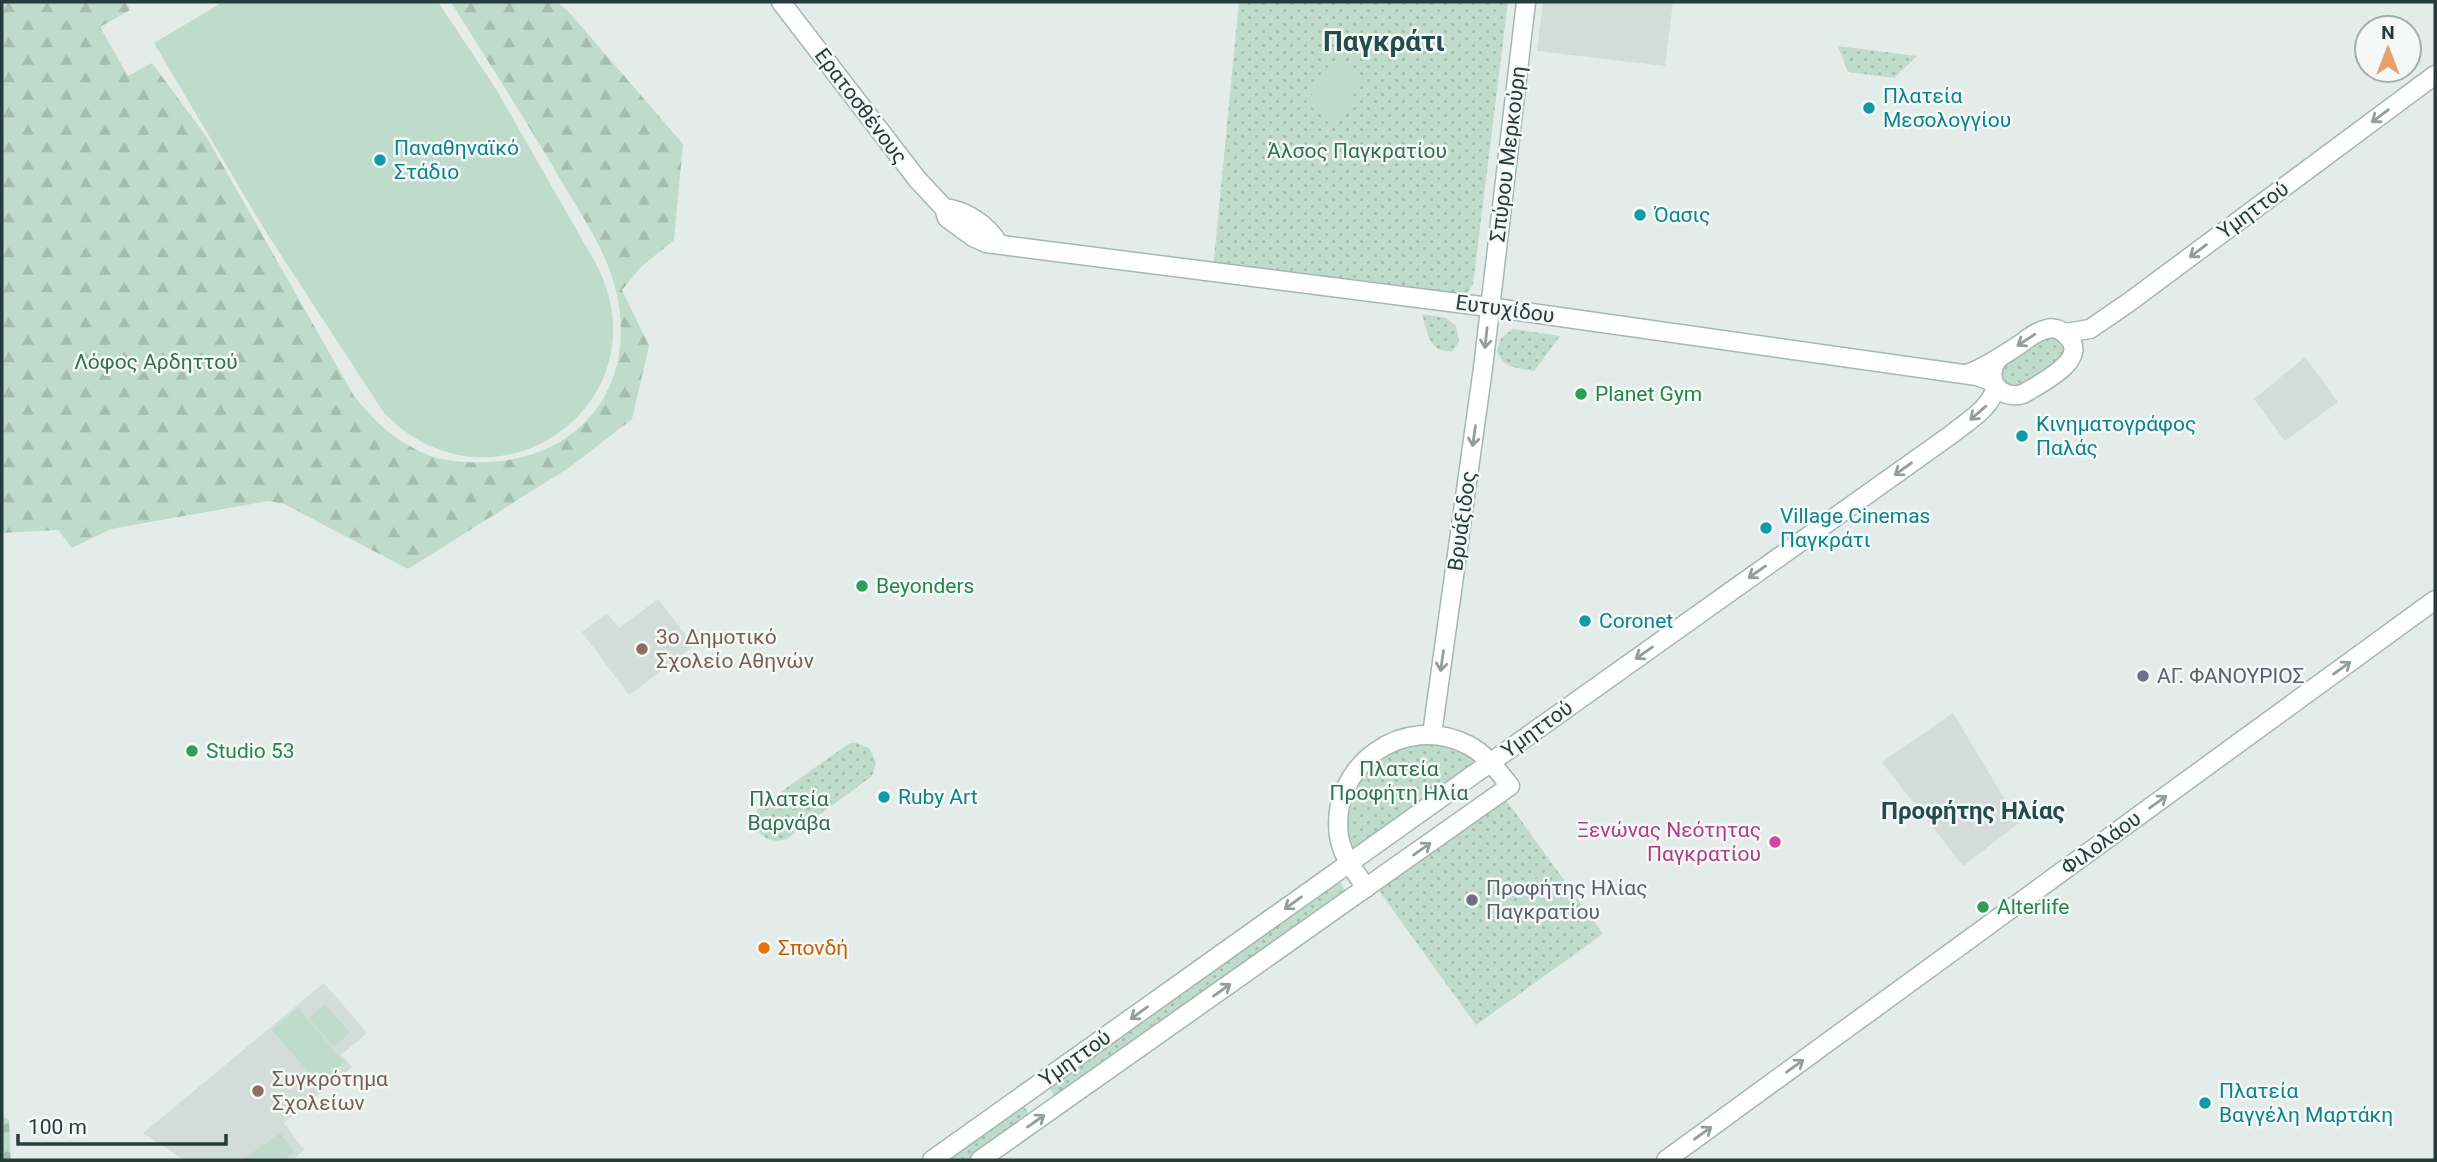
<svg xmlns="http://www.w3.org/2000/svg" width="2437" height="1162" viewBox="0 0 2437 1162" font-family="Roboto,sans-serif">
	<style>
		.built { fill: #d2dcd9 }
		.grass { fill: url(#grass-dots) }
		.forest { fill: url(#forest-firs) }
		.cemetery { fill: url(#cemetery-stones) }
		.garden { fill: #bfdbcc }
		.lines { fill: none; stroke-linecap: round; stroke-linejoin: round }
		.secondary-casing { stroke: #a3b7b4; stroke-width: 21 }
		.secondary { stroke: #fff; stroke-width: 18 }
		.oneway { stroke: #929e9c }
		.culture-dot { fill: #0f9aa8; stroke: #f4f9f7; stroke-width: 2.5 }
		.leisure-dot { fill: #2e9e5b; stroke: #f4f9f7; stroke-width: 2.5 }
		.education-dot { fill: #8d6e63; stroke: #f4f9f7; stroke-width: 2.5 }
		.worship-dot { fill: #6b7280; stroke: #f4f9f7; stroke-width: 2.5 }
		.hotel-dot { fill: #d1479c; stroke: #f4f9f7; stroke-width: 2.5 }
		.food-dot { fill: #e8710a; stroke: #f4f9f7; stroke-width: 2.5 }
		.labels { text-anchor: middle; stroke-width: 5; stroke-linejoin: round; paint-order: stroke }
		.culture-label { font-size: 21px; fill: #0d838f; stroke: #f4f9f7; text-anchor: start }
		.street-label { font-size: 21px; fill: #253c3a; stroke: #f4f9f7 }
		.park-label { font-size: 21px; fill: #336e56; stroke: #f4f9f7 }
		.leisure-label { font-size: 21px; fill: #27864d; stroke: #f4f9f7; text-anchor: start }
		.education-label { font-size: 21px; fill: #785e54; stroke: #f4f9f7; text-anchor: start }
		.worship-label { font-size: 21px; fill: #5b616d; stroke: #f4f9f7; text-anchor: start }
		.hotel-label { font-size: 21px; fill: #b23c85; stroke: #f4f9f7; text-anchor: end }
		.food-label { font-size: 21px; fill: #c56008; stroke: #f4f9f7; text-anchor: start }
		.quarter-label { font-size: 24px; font-weight: bold; fill: #234c4a; stroke: #f4f9f7 }
		.district-label { font-size: 28px; font-weight: bold; fill: #234c4a; stroke: #f4f9f7 }
	</style>
	<defs>
		<pattern id="grass-dots" width="8" height="8" patternUnits="userSpaceOnUse" patternTransform="scale(1.75)"><rect width="8" height="8" fill="#bfdbcc"/><path d="M2 2h.1M6 6h.1" fill="none" stroke="#a4bdb0" stroke-width="1.8" stroke-linecap="round"/></pattern>
		<pattern id="forest-firs" width="22" height="20" patternUnits="userSpaceOnUse" patternTransform="scale(1.75)"><rect width="22" height="20" fill="#bfdbcc"/><path d="M5 1l3.5 6h-7zM16 11l3.5 6h-7z" fill="#a4bdb0"/></pattern>
		<pattern id="cemetery-stones" width="16" height="16" patternUnits="userSpaceOnUse" patternTransform="scale(1.75)"><rect width="16" height="16" fill="#bfdbcc"/><path d="M2 7V4a2 2 0 0 1 4 0v3zM10 15v-3a2 2 0 0 1 4 0v3z" fill="#a4bdb0"/></pattern>
	</defs>
	<rect width="100%" height="100%" fill="#e4ecea"/>
	<g class="built">
		<path d="M1543,2h130l-8,64 -128,-15z"/>
		<path d="M2305,357l33,45 -53,39 -31,-42z"/>
		<path d="M658,599l36,47 -65,49 -47,-63 25,-19 12,15z"/>
		<path d="M1953,713l66,110 -56,43 -81,-104z"/>
		<path d="M324,983l43,50 -26,22 11,12 -68,56 20,27 -12,10h-108l-41,-27z"/>
	</g>
	<g class="grass">
		<path d="M1239,2h269l-35,282 -4,7 -10,5 -246,-27z"/>
		<path d="M1838,46l79,10 -23,22 -46,-6z"/>
		<path d="M1422,314l24,4 10,8 3,15 -6,10c-25,2 -25,-18 -31,-37z"/>
		<path d="M1513,329l47,7 -26,35c-17,-3 -32,-3 -37,-21l4,-12z"/>
		<path d="M2045,335l17,3 6,16 -44,36h-18l-8,-22z"/>
		<path d="M1432,734l59,28 -132,94 -18,-11 -3,-25 30,-64z"/>
		<path d="M850,743h7l13,6 6,14 -4,13 -84,62c-22,10 -41,-10 -29,-31z"/>
		<path d="M1504,797l99,137 -127,91 -99,-137z"/>
		<path d="M1334,874l12,17 -290,207 -11,-16z"/>
		<path d="M1019,1099l13,19 -59,42h-39z"/>
	</g>
	<path class="forest" d="M2,2h124l4,8 -30,17 28,49 24,-13 54,73 148,260c20,24 35,40 63,54 22,12 48,13 72,12 95,-5 149,-79 127,-171 -9,-39 -34,-75 -54,-109 -36,-61 -74,-121 -111,-180h106l11,9 115,133 -9,96 -33,27 -19,23 27,56 -17,73 -62,48 -162,102 -124,-65 -16,-3 -157,28 -39,19 -14,-18 -56,3z"/>
	<path class="cemetery" d="M2,1116l7,4 2,40h-9z"/>
	<g class="garden">
		<path d="M223,2h215l58,87 99,173c75,139 -100,265 -211,151l-118,-181 -112,-189z"/>
		<path d="M1337,59l28,20 -31,44 -28,-20z"/>
		<path d="M1545,872l30,43 -21,15 -30,-43z"/>
		<path d="M325,1004l25,29 -16,13 -25,-28z"/>
		<path d="M298,1008l46,54 -25,22 -47,-54z"/>
		<path d="M280,1133l14,19 -11,8h-41z"/>
	</g>
	<g class="lines">
		<g class="secondary-casing">
			<g id="secondary">
				<path d="M781,2l136,177 27,29 3,10 26,19 13,6 503,64 488,69 16,6"/>
				<path d="M944,208c21,2 44,17 54,35"/>
				<path d="M2065,333l25,-4 38,-26 307,-228"/>
				<path d="M1967,374c19,-7 35,-18 52,-29 8,-6 18,-14 28,-16 7,-2 14,1 19,6 27,24 -27,49 -43,59 -26,7 -41,-19 -22,-38"/>
				<path d="M1432,734l51,-366 43,-366"/>
				<path d="M932,1160l1020,-726c17,-14 38,-25 44,-47"/>
				<path d="M980,1160l530,-374c-12,-15 -24,-32 -42,-41 -63,-33 -139,20 -129,91 3,20 16,35 27,52"/>
				<path d="M1666,1160l769,-560"/>
			</g>
		</g>
		<use href="#secondary" class="secondary"/>
	</g>
	<defs><path id="oneway-shaft" d="M-6 0H5M1.5-3L5.5 0L1.5 3" fill="none" stroke-width="1.6" stroke-linecap="round" stroke-linejoin="round" transform="scale(1.75)"/></defs>
	<g class="oneway">
		<use href="#oneway-shaft" transform="translate(2380 116) rotate(143)"/>
		<use href="#oneway-shaft" transform="translate(2198 251) rotate(143)"/>
		<use href="#oneway-shaft" transform="translate(1486 338) rotate(96)"/>
		<use href="#oneway-shaft" transform="translate(2026 340) rotate(147)"/>
		<use href="#oneway-shaft" transform="translate(1978 413) rotate(139)"/>
		<use href="#oneway-shaft" transform="translate(1474 436) rotate(98)"/>
		<use href="#oneway-shaft" transform="translate(1903 469) rotate(144)"/>
		<use href="#oneway-shaft" transform="translate(1757 572) rotate(145)"/>
		<use href="#oneway-shaft" transform="translate(1644 653) rotate(145)"/>
		<use href="#oneway-shaft" transform="translate(1442 661) rotate(98)"/>
		<use href="#oneway-shaft" transform="translate(2342 668) rotate(-36)"/>
		<use href="#oneway-shaft" transform="translate(2158 802) rotate(-36)"/>
		<use href="#oneway-shaft" transform="translate(1422 849) rotate(-35)"/>
		<use href="#oneway-shaft" transform="translate(1293 903) rotate(144)"/>
		<use href="#oneway-shaft" transform="translate(1222 990) rotate(-35)"/>
		<use href="#oneway-shaft" transform="translate(1139 1013) rotate(144)"/>
		<use href="#oneway-shaft" transform="translate(1795 1066) rotate(-36)"/>
		<use href="#oneway-shaft" transform="translate(1036 1121) rotate(-35)"/>
		<use href="#oneway-shaft" transform="translate(1703 1133) rotate(-36)"/>
	</g>
	<g class="culture-dot">
		<circle cx="1869" cy="108" r="7"/>
		<circle cx="380" cy="160" r="7"/>
		<circle cx="1640" cy="215" r="7"/>
		<circle cx="2022" cy="436" r="7"/>
		<circle cx="1766" cy="528" r="7"/>
		<circle cx="1585" cy="621" r="7"/>
		<circle cx="884" cy="797" r="7"/>
		<circle cx="2205" cy="1103" r="7"/>
	</g>
	<g class="leisure-dot">
		<circle cx="1581" cy="394" r="7"/>
		<circle cx="862" cy="586" r="7"/>
		<circle cx="192" cy="751" r="7"/>
		<circle cx="1983" cy="907" r="7"/>
	</g>
	<g class="education-dot">
		<circle cx="642" cy="649" r="7"/>
		<circle cx="258" cy="1091" r="7"/>
	</g>
	<g class="worship-dot">
		<circle cx="2143" cy="676" r="7"/>
		<circle cx="1472" cy="900" r="7"/>
	</g>
	<circle class="hotel-dot" cx="1775" cy="842" r="7"/>
	<circle class="food-dot" cx="764" cy="948" r="7"/>
	<g class="labels">
		<g class="culture-label">
			<text x="1883" y="103">Πλατεία<tspan x="1883" dy="24">Μεσολογγίου</tspan></text>
			<text x="394" y="155">Παναθηναϊκό<tspan x="394" dy="24">Στάδιο</tspan></text>
			<text x="1654" y="222">Όασις</text>
			<text x="2036" y="431">Κινηματογράφος<tspan x="2036" dy="24">Παλάς</tspan></text>
			<text x="1780" y="523">Village Cinemas<tspan x="1780" dy="24">Παγκράτι</tspan></text>
			<text x="1599" y="628">Coronet</text>
			<text x="898" y="804">Ruby Art</text>
			<text x="2219" y="1098">Πλατεία<tspan x="2219" dy="24">Βαγγέλη Μαρτάκη</tspan></text>
		</g>
		<g class="street-label">
			<text transform="translate(861 106) rotate(53)" y="7">Ερατοσθένους</text>
			<text transform="translate(1508 154) rotate(-83)" y="7">Σπύρου Μερκούρη</text>
			<text transform="translate(2253 210) rotate(-36)" y="7">Υμηττού</text>
			<text transform="translate(1505 309) rotate(8)" y="7">Ευτυχίδου</text>
			<text transform="translate(1462 521) rotate(-82)" y="7">Βρυάξιδος</text>
			<text transform="translate(1537 729) rotate(-36)" y="7">Υμηττού</text>
			<text transform="translate(2101 843) rotate(-36)" y="7">Φιλολάου</text>
			<text transform="translate(1075 1058) rotate(-35)" y="7">Υμηττού</text>
		</g>
		<g class="park-label">
			<text x="1357" y="158">Άλσος Παγκρατίου</text>
			<text x="156" y="369">Λόφος Αρδηττού</text>
			<text x="1399" y="776">Πλατεία<tspan x="1399" dy="24">Προφήτη Ηλία</tspan></text>
			<text x="789" y="806">Πλατεία<tspan x="789" dy="24">Βαρνάβα</tspan></text>
		</g>
		<g class="leisure-label">
			<text x="1595" y="401">Planet Gym</text>
			<text x="876" y="593">Beyonders</text>
			<text x="206" y="758">Studio 53</text>
			<text x="1997" y="914">Alterlife</text>
		</g>
		<g class="education-label">
			<text x="656" y="644">3ο Δημοτικό<tspan x="656" dy="24">Σχολείο Αθηνών</tspan></text>
			<text x="272" y="1086">Συγκρότημα<tspan x="272" dy="24">Σχολείων</tspan></text>
		</g>
		<g class="worship-label">
			<text x="2157" y="683">ΑΓ. ΦΑΝΟΥΡΙΟΣ</text>
			<text x="1486" y="895">Προφήτης Ηλίας<tspan x="1486" dy="24">Παγκρατίου</tspan></text>
		</g>
		<g class="hotel-label">
			<text x="1761" y="837">Ξενώνας Νεότητας<tspan x="1761" dy="24">Παγκρατίου</tspan></text>
		</g>
		<g class="food-label">
			<text x="778" y="955">Σπονδή</text>
		</g>
		<g class="quarter-label">
			<text x="1973" y="819">Προφήτης Ηλίας</text>
		</g>
		<g class="district-label">
			<text x="1384" y="51">Παγκράτι</text>
		</g>
	</g>
	<rect width="2437" height="1162" fill="none" stroke="#253c3a" stroke-width="7"/>
	<g transform="translate(2388 49)"><circle r="33" fill="#f4f9f7" stroke="#a1adab" stroke-width="2"/>
	<path d="M0-5L12 26L0 18L-12 26Z" fill="#e4a16a"/>
	<text y="-10" font-size="19" font-weight="bold" text-anchor="middle" fill="#253c3a">N</text>
	</g>
	<path d="M18 1134v10h208v-10" fill="none" stroke="#253c3a" stroke-width="3.5"/>
	<text x="28" y="1134" font-size="21" fill="#253c3a" stroke="#f4f9f7" stroke-width="5" paint-order="stroke">100 m</text>
</svg>
